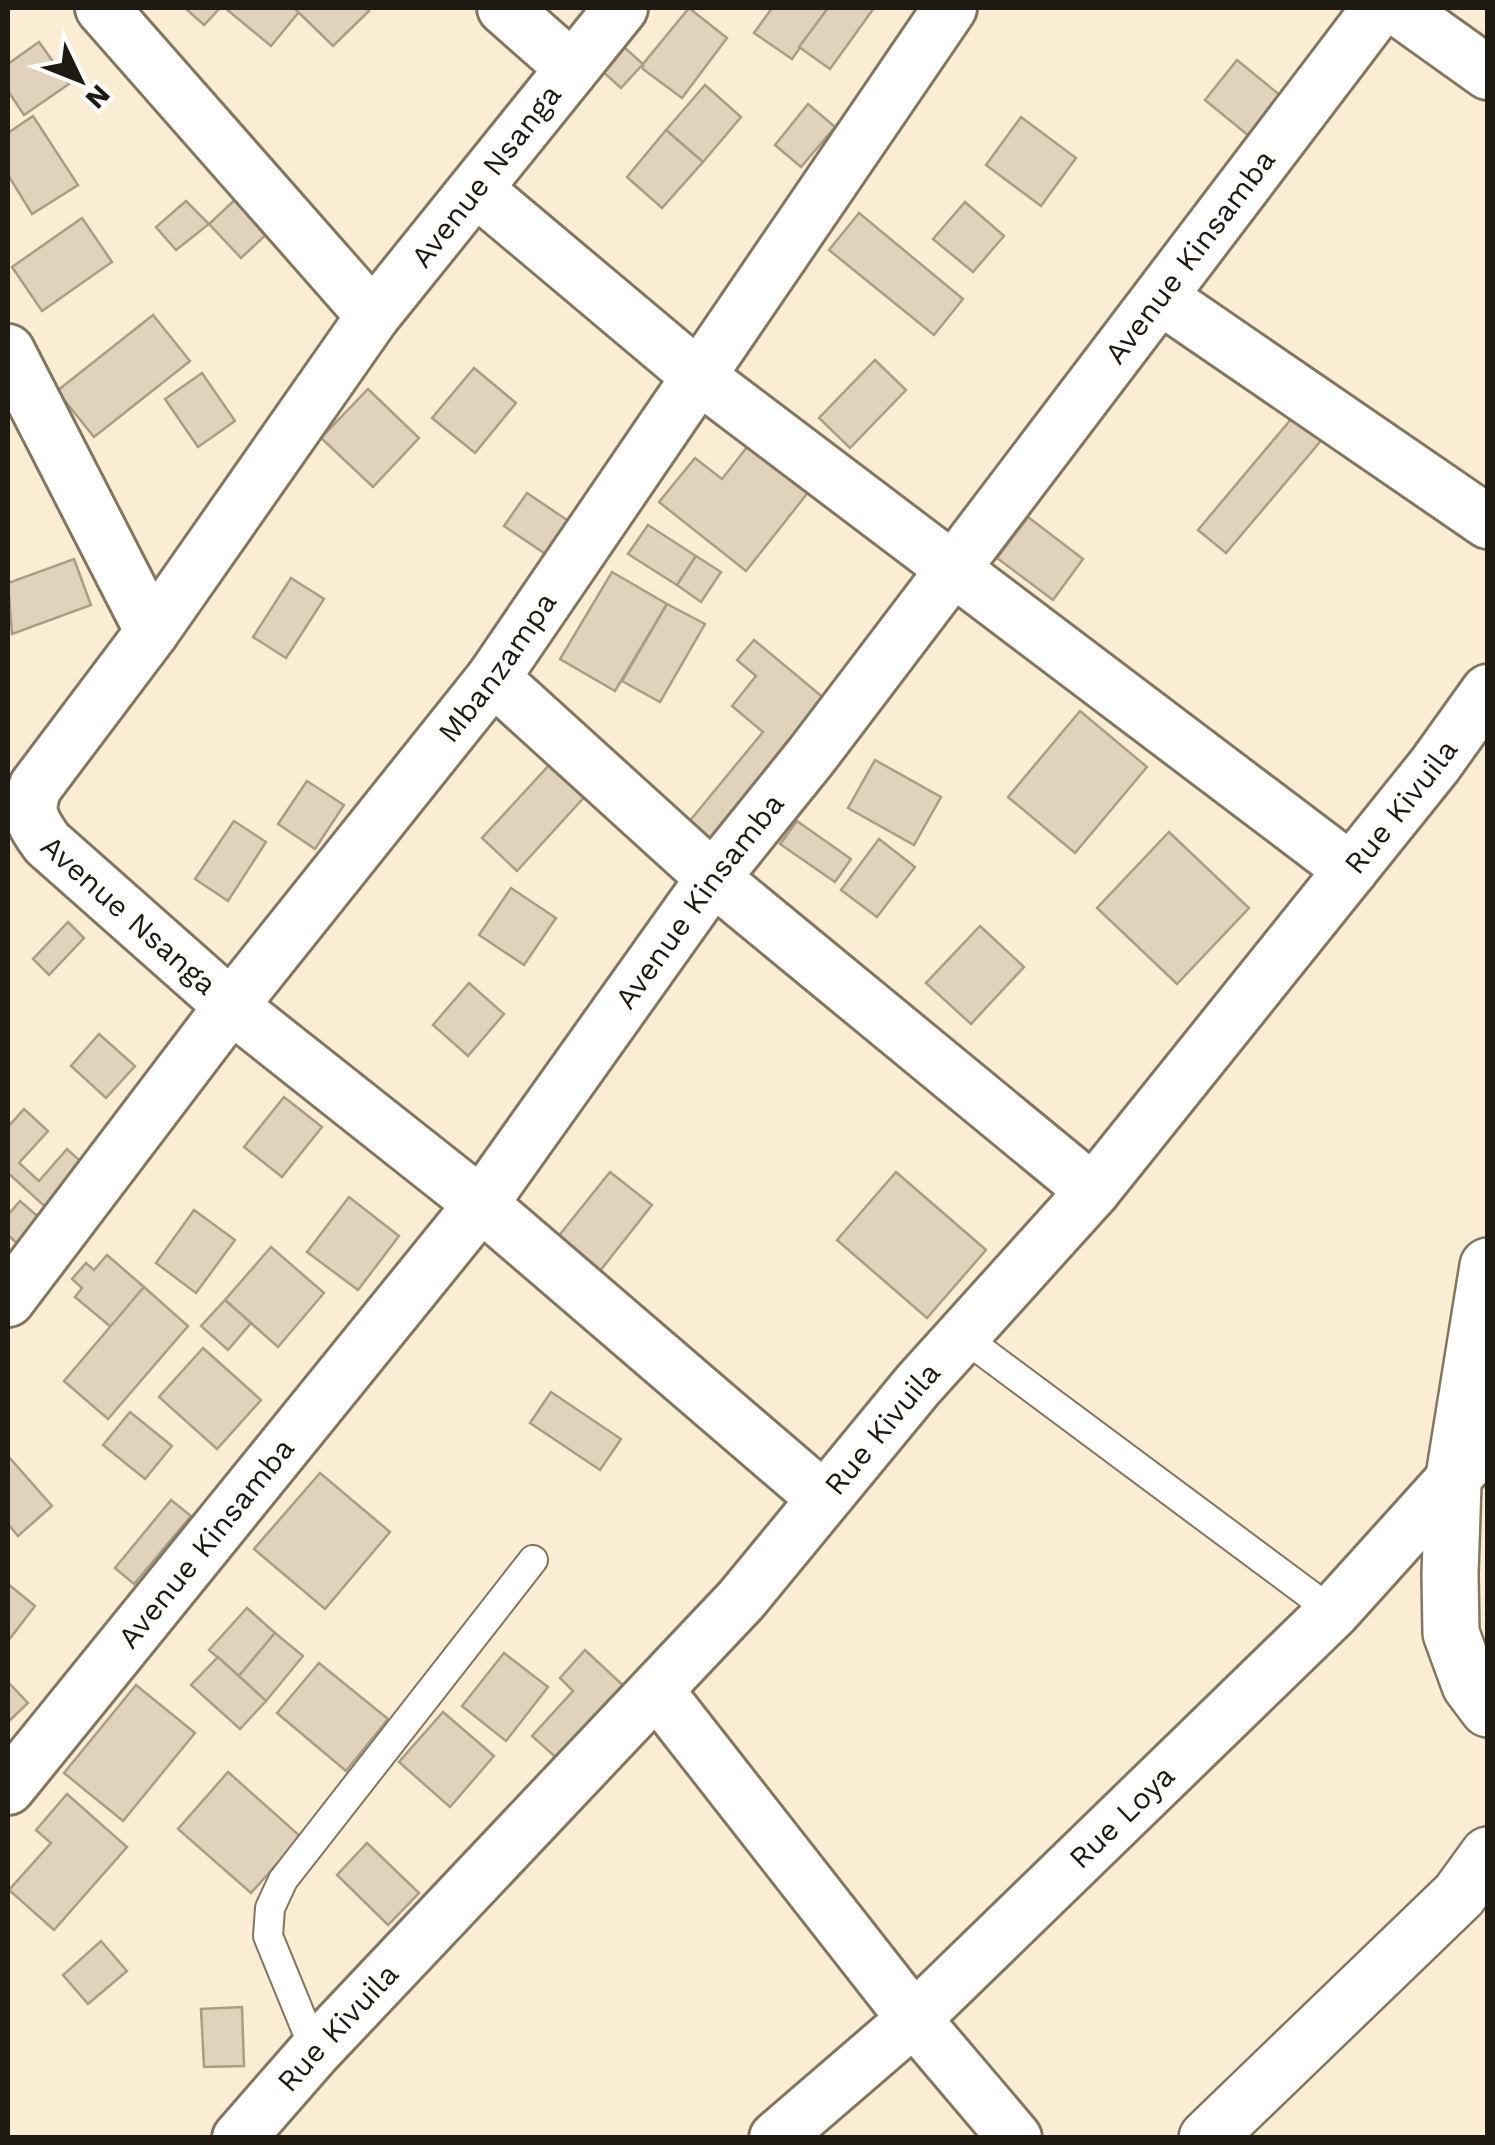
<svg xmlns="http://www.w3.org/2000/svg" width="1495" height="2145" viewBox="0 0 1495 2145" font-family="'Work Sans',sans-serif">
	<style>
		.building { fill: #e1d3bb; stroke: #aa9d85; stroke-width: 2.5 }
		.lines { fill: none; stroke-linecap: round; stroke-linejoin: round }
		.service-casing { stroke: #82765f; stroke-width: 32 }
		.minor-casing { stroke: #82765f; stroke-width: 58 }
		.tertiary-casing { stroke: #82765f; stroke-width: 60 }
		.service { stroke: #fff; stroke-width: 28 }
		.minor { stroke: #fff; stroke-width: 52 }
		.tertiary { stroke: #fff; stroke-width: 55 }
		.labels { text-anchor: middle; stroke-width: 8; stroke-linejoin: round; paint-order: stroke }
		.street-label { font-size: 30px; fill: #1f1a11; stroke: #fff }
	</style>
	<rect width="100%" height="100%" fill="#fbedd4"/>
	<g class="building">
		<path d="M185,8h35l-16,17z"/>
		<path d="M225,8h69l5,4 -28,34z"/>
		<path d="M294,8h72l3,3 -36,35z"/>
		<path d="M689,8l38,30 -45,60 -39,-29v-5z"/>
		<path d="M772,8h56l-36,51 -38,-26z"/>
		<path d="M828,8h46l-44,61 -31,-22z"/>
		<path d="M614,38l29,26 -22,24 -29,-26z"/>
		<path d="M39,42l30,42 -45,31 -16,-24v-27z"/>
		<path d="M1237,60l55,45 -32,40 -55,-45z"/>
		<path d="M705,85l36,32 -38,45 -37,-32z"/>
		<path d="M808,104l27,23 -34,40 -26,-22z"/>
		<path d="M33,116l45,69 -46,29 -24,-39v-42z"/>
		<path d="M1021,117l55,41 -35,48 -55,-41z"/>
		<path d="M666,130l37,32 -41,46 -35,-31z"/>
		<path d="M240,195l32,34 -31,29 -32,-34z"/>
		<path d="M186,201l23,23 -33,26 -20,-23z"/>
		<path d="M965,202l39,34 -31,36 -40,-33z"/>
		<path d="M859,213l104,86 -29,36 -105,-85z"/>
		<path d="M82,218l30,44 -70,49 -30,-44z"/>
		<path d="M153,315l37,46 -96,76 -37,-46z"/>
		<path d="M875,360l31,30 -56,58 -31,-30z"/>
		<path d="M474,368l42,35 -41,50 -43,-35z"/>
		<path d="M202,373l33,48 -37,26 -33,-48z"/>
		<path d="M368,389l51,49 -46,49 -52,-49z"/>
		<path d="M1297,412l28,24 -99,117 -28,-23z"/>
		<path d="M751,442l59,48 -64,81 -87,-69 36,-44 27,21z"/>
		<path d="M527,493l43,29 -23,33 -43,-29z"/>
		<path d="M1028,517l55,42 -30,41 -56,-42z"/>
		<path d="M648,525l48,31 -19,29 -49,-31z"/>
		<path d="M696,556l25,16 -20,30 -24,-17z"/>
		<path d="M74,559l17,46 -79,29 -4,-51z"/>
		<path d="M612,572l55,32 -52,87 -55,-32z"/>
		<path d="M291,578l33,21 -38,59 -33,-21z"/>
		<path d="M667,604l38,20 -45,78 -38,-21z"/>
		<path d="M754,640l77,64 -116,141 -27,-22 75,-91 -31,-26 24,-30 -19,-16z"/>
		<path d="M1080,711l67,56 -72,86 -67,-56z"/>
		<path d="M875,760l66,37 -27,48 -66,-37z"/>
		<path d="M552,762l35,32 -70,77 -35,-33z"/>
		<path d="M307,781l37,24 -29,44 -37,-25z"/>
		<path d="M234,821l32,21 -38,59 -33,-22z"/>
		<path d="M797,821l54,38 -16,23 -55,-38z"/>
		<path d="M1169,832l80,76 -72,76 -80,-76z"/>
		<path d="M879,839l36,28 -38,50 -36,-27z"/>
		<path d="M511,888l45,30 -32,47 -45,-30z"/>
		<path d="M68,922l16,16 -35,37 -16,-16z"/>
		<path d="M980,926l44,41 -53,57 -45,-41z"/>
		<path d="M469,983l35,31 -36,42 -35,-31z"/>
		<path d="M99,1034l36,32 -29,32 -35,-32z"/>
		<path d="M284,1097l38,30 -40,50 -38,-30z"/>
		<path d="M24,1109l24,22 -29,32 20,18 28,-32 22,20 -38,43 -43,-39v-46z"/>
		<path d="M610,1172l42,33 -52,66 -43,-33z"/>
		<path d="M896,1172l90,78 -59,68 -90,-78z"/>
		<path d="M349,1197l50,39 -41,54 -51,-38z"/>
		<path d="M20,1201l29,25 -23,26 -18,-17v-20z"/>
		<path d="M194,1210l41,30 -39,53 -40,-30z"/>
		<path d="M271,1247l53,46 -46,54 -53,-47z"/>
		<path d="M107,1255l37,32 -33,40 -36,-30 7,-9 -10,-9 14,-16 8,7z"/>
		<path d="M144,1287l44,39 -80,93 -44,-38z"/>
		<path d="M225,1300l26,23 -23,27 -27,-24z"/>
		<path d="M203,1348l58,52 -44,49 -58,-52z"/>
		<path d="M551,1392l70,47 -21,31 -70,-47z"/>
		<path d="M130,1412l42,34 -27,33 -42,-34z"/>
		<path d="M8,1456l44,50 -34,30 -10,-12z"/>
		<path d="M320,1473l70,59 -65,77 -71,-60z"/>
		<path d="M171,1500l20,16 -57,68 -19,-16z"/>
		<path d="M8,1584l27,22 -27,35z"/>
		<path d="M247,1608l28,25 -36,43 -30,-26z"/>
		<path d="M275,1633l28,23 -37,45 -27,-25z"/>
		<path d="M585,1650l42,39 -66,73 -29,-26 41,-45 -13,-13z"/>
		<path d="M504,1653l44,34 -42,54 -44,-35z"/>
		<path d="M218,1657l48,44 -26,28 -49,-44z"/>
		<path d="M319,1663l69,56 -42,52 -69,-58z"/>
		<path d="M8,1682l20,21 -20,19z"/>
		<path d="M136,1685l59,48 -72,88 -59,-48z"/>
		<path d="M443,1712l51,44 -44,51 -51,-45z"/>
		<path d="M228,1772l73,65 -50,56 -73,-64z"/>
		<path d="M67,1794l60,53 -73,83 -45,-40 42,-47 -15,-13z"/>
		<path d="M367,1843l52,50 -31,32 -51,-50z"/>
		<path d="M101,1941l26,30 -39,33 -25,-29z"/>
		<path d="M242,2007l2,59 -40,1 -3,-58z"/>
	</g>
	<g class="lines">
		<g class="service-casing">
			<g id="service">
				<path d="M962,1336l371,276"/>
				<path d="M315,2051l-47,-115 2,-28 13,-28 250,-320"/>
			</g>
		</g>
		<g class="minor-casing">
			<g id="minor">
				<path d="M102,8l271,308"/>
				<path d="M504,8l68,60"/>
				<path id="s1" d="M621,8l-248,308 -221,316 -116,154c-11,25 -4,36 11,57l184,163 250,198 341,293"/>
				<path d="M1397,8l91,65"/>
				<path d="M478,191l220,185 653,494"/>
				<path d="M1160,297l328,225"/>
				<path d="M8,351l144,281"/>
				<path d="M493,678l220,200 380,313"/>
				<path id="s2" d="M8,1300l223,-294 262,-328 457,-670"/>
				<path d="M657,1691l257,328 101,119"/>
				<path id="s3" d="M8,1788l473,-584 232,-326 99,-123 567,-747"/>
				<path id="s4" d="M239,2138l76,-87 426,-451 177,-215 175,-194 342,-426 53,-74"/>
				<path id="s5" d="M776,2138l138,-119 419,-407 139,-154"/>
			</g>
		</g>
		<g class="tertiary-casing">
			<g id="tertiary">
				<path d="M1488,1266l-35,217 -3,91 1,59 19,52 18,24"/>
				<path d="M1207,2138l252,-243 29,-40"/>
			</g>
		</g>
		<use href="#service" class="service"/>
		<use href="#minor" class="minor"/>
		<use href="#tertiary" class="tertiary"/>
	</g>
	<g class="labels">
		<g class="street-label">
			<text transform="translate(486 176) rotate(-52)" y="10">Avenue Nsanga</text>
			<text dy="10" stroke="none"><textPath href="#s3" startOffset="1935">Avenue Kinsamba</textPath></text>
			<text dy="10" stroke="none"><textPath href="#s2" startOffset="800">Mbanzampa</textPath></text>
			<text dy="10" stroke="none"><textPath href="#s4" startOffset="1768">Rue Kivuila</textPath></text>
			<text dy="10" stroke="none"><textPath href="#s3" startOffset="1125">Avenue Kinsamba</textPath></text>
			<text dy="10" stroke="none"><textPath href="#s1" startOffset="1145">Avenue Nsanga</textPath></text>
			<text dy="10" stroke="none"><textPath href="#s4" startOffset="958">Rue Kivuila</textPath></text>
			<text dy="10" stroke="none"><textPath href="#s3" startOffset="315">Avenue Kinsamba</textPath></text>
			<text dy="10" stroke="none"><textPath href="#s5" startOffset="472">Rue Loya</textPath></text>
			<text dy="10" stroke="none"><textPath href="#s4" startOffset="148">Rue Kivuila</textPath></text>
		</g>
	</g>
	<rect width="1495" height="2145" fill="none" stroke="#1f1a11" stroke-width="20"/>
	<g transform="translate(80 80) rotate(133)" stroke="#ffffff" stroke-width="8" paint-order="stroke">
	<path d="M0-8L18 38L0 25L-18 38Z" fill="#1f1a11"/>
	<text y="-15" font-size="28" font-weight="bold" text-anchor="middle" fill="#1f1a11">N</text>
	</g>
</svg>
